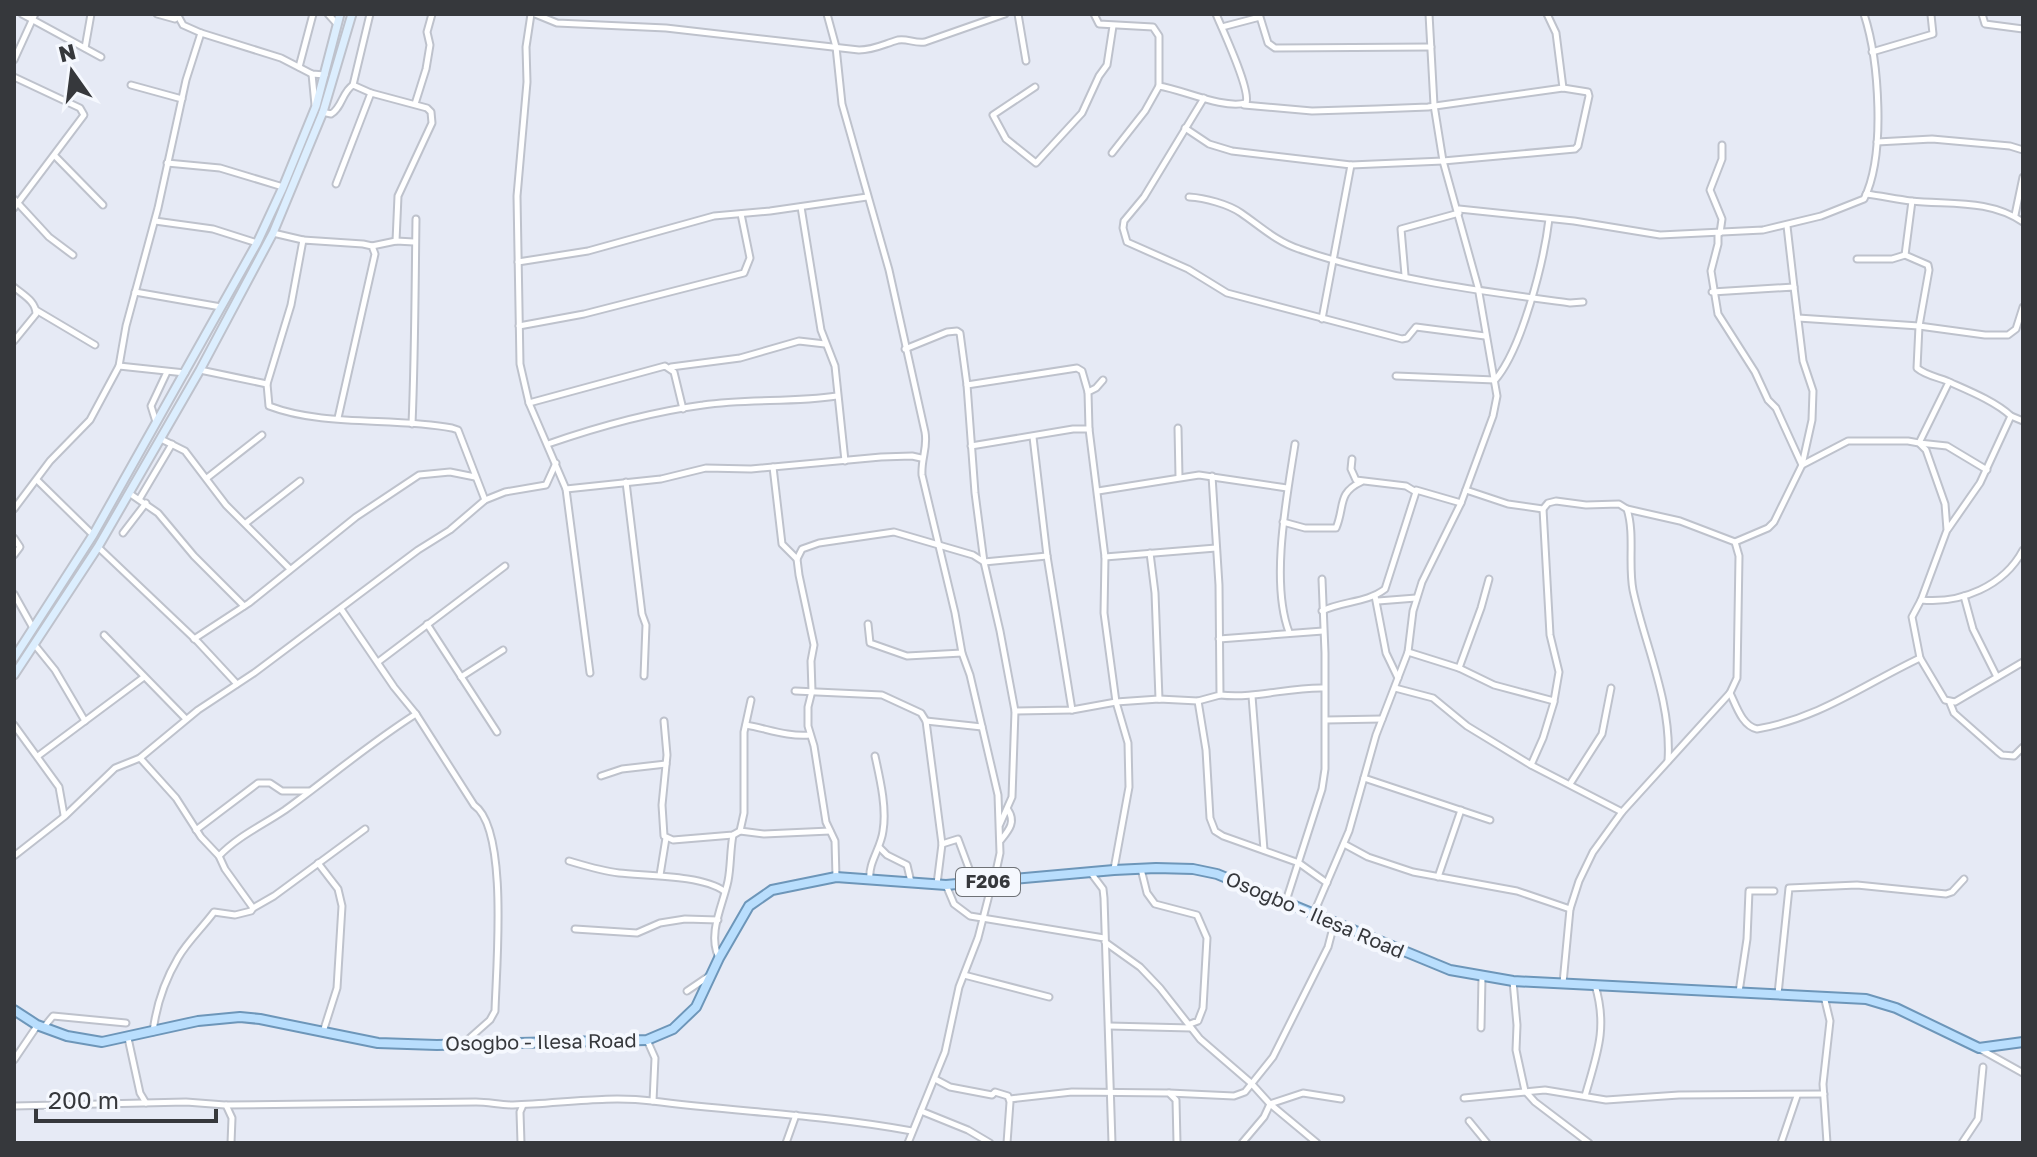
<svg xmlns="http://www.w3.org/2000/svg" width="2037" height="1157" viewBox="0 0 2037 1157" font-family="'Golos Text',sans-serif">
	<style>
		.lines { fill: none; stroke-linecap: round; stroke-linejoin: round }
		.minor-casing { stroke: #bec2cc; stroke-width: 9 }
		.secondary-casing { stroke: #bec2cc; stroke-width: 11 }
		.primary-casing { stroke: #6d96b9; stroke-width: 12 }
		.minor { stroke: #fff; stroke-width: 5 }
		.secondary { stroke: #dceefe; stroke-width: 7 }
		.primary { stroke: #b9defd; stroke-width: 8 }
		.labels { text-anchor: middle; stroke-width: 8; stroke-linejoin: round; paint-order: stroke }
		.shield { fill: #f5f8fe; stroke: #6f7276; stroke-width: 2 }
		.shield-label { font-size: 18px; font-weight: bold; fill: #36383c }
		.street-label { font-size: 20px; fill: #36383c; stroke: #f5f8fe }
	</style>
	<rect width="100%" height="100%" fill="#e6eaf5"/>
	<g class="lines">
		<g class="minor-casing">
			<g id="minor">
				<path d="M22,14l79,43"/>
				<path d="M157,14l18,5 2,-2"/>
				<path d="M177,14l6,11 18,8 80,25 31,16 13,1"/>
				<path d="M328,14l9,10"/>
				<path d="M531,14l-5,33 1,35 -10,114 3,168 9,39 37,86 24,184"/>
				<path d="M535,14l22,9 109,5 193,22c15,0 25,-6 39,-10 9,-2 17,4 27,2l80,-28"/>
				<path d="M827,14l9,33 6,57 47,166 36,162c3,16 -4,26 -3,43l33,138 7,40 8,22 28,120 2,58 -6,28"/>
				<path d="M1018,14l8,47"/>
				<path d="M1094,14l5,10 54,3 6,9v50"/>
				<path d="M1547,14l9,19 7,55"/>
				<path d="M1982,14l3,10 38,5"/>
				<path d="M1222,27l38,-10 8,26 7,5 156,-1"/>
				<path d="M85,48l6,-34"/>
				<path d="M1872,52l61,-18 -2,-19"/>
				<path d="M14,60l21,-46"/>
				<path d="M299,67l14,-53"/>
				<path d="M312,74l3,31"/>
				<path d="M14,77l66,31 4,7 -70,93"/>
				<path d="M131,85l51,14"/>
				<path d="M353,85l17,-71"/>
				<path d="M1035,87l-42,28 13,24 30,24 46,-50 17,-37 8,-11 6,-39"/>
				<path d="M1204,98l-60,99 -20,24 -1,7 4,14 61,27 39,24 175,46 5,-1 9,-11 69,9"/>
				<path d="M415,104l11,-35 4,-24 -3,-13 5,-18"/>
				<path d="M322,112l9,2c11,-6 11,-22 22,-29l18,8"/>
				<path d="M1185,128l24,16 23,7 119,14 92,-4 132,-12 3,-3 11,-50 -1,-4 -25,-4 -135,19 -51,2 -65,2 -68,-6"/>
				<path d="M1877,142l55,-3 78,7 13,4"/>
				<path d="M1112,153l33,-42 14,-25c25,4 63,23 87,17 5,-13 -23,-72 -30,-89"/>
				<path d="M55,156l48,49"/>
				<path d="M167,163l53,5 63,19"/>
				<path d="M336,184l35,-91 56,15 4,4 1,11 -34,73 -2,45"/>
				<path d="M1866,194c15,2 30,5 45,7 39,4 78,-2 112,21"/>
				<path d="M1189,197c16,1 39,7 52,16 19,13 36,29 58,36 85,30 182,42 271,54l13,-1"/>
				<path d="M14,199l35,38 24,18"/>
				<path d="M801,207l20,123 14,36 10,95"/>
				<path d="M1459,209l115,12 86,14 103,-5 58,-14 43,-17c22,-44 15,-139 0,-185"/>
				<path d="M2015,215l8,-38"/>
				<path d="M155,221l58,8 44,14"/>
				<path d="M1787,226l7,61"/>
				<path d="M273,233l30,7"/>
				<path d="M1720,233l2,-14 -12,-29 12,-31v-14"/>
				<path d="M1718,234v10l-7,27 7,43 37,58 13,28 8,8 26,57 46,-24h60l11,2 7,7 19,54 2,26 -26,70 -9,17 8,41 25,42 10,2 68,-40"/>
				<path d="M372,246l24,-5 18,1"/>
				<path d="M1905,255l7,-54"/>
				<path d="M1857,259h35l13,-4 23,10 1,5 -10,56 -2,42c8,7 20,9 30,13 20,9 48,20 64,35l-31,67 -32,46"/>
				<path d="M518,262l70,-11 126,-35 56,-5 97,-14"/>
				<path d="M1405,275l-4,-46 58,-16"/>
				<path d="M14,287c9,8 22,14 22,27l-22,27"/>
				<path d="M135,292l86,15"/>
				<path d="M1712,292l82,-5 9,74 10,30 -1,29 -10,45 -28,57 -6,6 -33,14"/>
				<path d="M36,310l59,35"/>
				<path d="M1798,318l121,8 66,9h23l8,-6 7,-22"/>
				<path d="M1322,319l29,-154"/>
				<path d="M519,326l65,-12 160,-41 6,-15 -9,-44"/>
				<path d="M905,349l42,-17 10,-1 3,2 7,52 110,-17 5,3 6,21"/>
				<path d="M119,366l66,7"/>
				<path d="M671,367l69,-9 59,-17 26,3"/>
				<path d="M200,370l67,14"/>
				<path d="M1396,376l99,4c27,-31 49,-119 54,-161"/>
				<path d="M1103,380l-7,8 -8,4 1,37 16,128 -1,56 12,89 12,41 1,44 -15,82"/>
				<path d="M1949,382l-30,61 28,3 40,24"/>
				<path d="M967,385l8,108 9,69 16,69 15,80 -3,86 -12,27"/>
				<path d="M529,403l136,-37 9,6 9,37"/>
				<path d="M2011,416l12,5"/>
				<path d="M338,418l37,-164 -3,-8 -9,-2 -60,-4 -12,65 -24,79 2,22c55,21 125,11 183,22l6,2 27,70"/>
				<path d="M156,422l-5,-16 16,-34"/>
				<path d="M412,424c3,-69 3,-137 4,-205"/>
				<path d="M1178,428l1,49"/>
				<path d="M1033,437l14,119 25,154"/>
				<path d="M161,439l24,12 41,54 64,64"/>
				<path d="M548,444c49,-17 103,-32 155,-39 44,-7 89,-2 134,-9"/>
				<path d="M971,446l102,-17h16"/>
				<path d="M773,467l9,77 15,15"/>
				<path d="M207,478l55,-43"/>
				<path d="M38,481l55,54"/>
				<path d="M626,482l16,132 4,11 -2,51"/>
				<path d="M566,489l95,-10 45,-11 45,1 130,-12 31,-1 9,2"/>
				<path d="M1416,490l45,13"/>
				<path d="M1466,490l42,14 35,5 5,-6 8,-2 30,4 33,-1 8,5c8,25 1,55 6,81 12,56 39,112 35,171"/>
				<path d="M1098,491l101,-16 88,13"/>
				<path d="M129,493l29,20 36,43 50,50"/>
				<path d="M140,498l32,-54"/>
				<path d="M14,509l36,-48 40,-41 29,-54 7,-40 32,-118 28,-128 15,-47"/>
				<path d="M1283,522l22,6h31c9,-21 1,-35 25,-46"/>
				<path d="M246,523l54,-42"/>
				<path d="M123,533l23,-30"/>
				<path d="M14,538l6,9 -6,8"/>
				<path d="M98,547l100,95 39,42"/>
				<path d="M1150,553l5,40 4,106"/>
				<path d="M1105,557l111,-9"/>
				<path d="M14,594l19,34"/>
				<path d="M1375,596l11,57 12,25"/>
				<path d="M1964,596l9,33 24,48"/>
				<path d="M1921,600c40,4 83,-14 102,-50"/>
				<path d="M1378,601l38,-3"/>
				<path d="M341,609l53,78 22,27 58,91c35,24 22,164 21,206l-5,9 -26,23"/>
				<path d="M1322,611c20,-10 45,-8 63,-22l31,-97 -10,-6 -50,-6 -5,-11 1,-10"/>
				<path d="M427,624l70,108"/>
				<path d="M868,624l2,19 37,13 55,-3"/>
				<path d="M1289,632c-19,-50 -2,-136 6,-188"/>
				<path d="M104,635l82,84"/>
				<path d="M194,639l55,-36 107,-86 63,-42 31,-3 25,5"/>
				<path d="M1219,639l104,-8"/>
				<path d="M34,644l21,26 30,51"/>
				<path d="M1408,652l51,16 35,17 60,16 5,-29 -9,-37 -7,-126"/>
				<path d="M378,662l127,-96"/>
				<path d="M1459,668l22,-60 8,-29"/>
				<path d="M461,677l42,-27"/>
				<path d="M1395,688l38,10 34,28 64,39 91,47"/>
				<path d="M795,691l87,4 39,18 5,8 16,123 -5,40"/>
				<path d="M1730,693c6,12 12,33 27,36 63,-11 106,-44 163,-71"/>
				<path d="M1220,695c35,4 69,-8 104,-7"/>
				<path d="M1252,696l12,154"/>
				<path d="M1198,701l8,49 4,68 5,13 8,5 76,27 28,20"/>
				<path d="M1950,703l4,10 43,38 5,4 12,1 9,-9"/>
				<path d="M1015,711l57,-1 44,-8 43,-3 39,2 22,-6 -1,-110 -7,-109"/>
				<path d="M1326,720l56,-1"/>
				<path d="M664,721l3,34 -5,50 2,31 9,4 60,-5 7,-4 4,-18v-81l7,-32"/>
				<path d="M926,721l56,6"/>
				<path d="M14,725l45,62 5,28"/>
				<path d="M746,725c22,4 42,12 64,10"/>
				<path d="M38,756l106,-79"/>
				<path d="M140,758l36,40 25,39 18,19 6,13 28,39 -2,3 -16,4 -21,-3c-11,15 -27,30 -36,46 -13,22 -22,49 -25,74"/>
				<path d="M1531,765l12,-27 11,-36"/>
				<path d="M601,776l21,-7 44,-5"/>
				<path d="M1364,778l126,42"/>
				<path d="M1570,784l32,-50 9,-46"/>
				<path d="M196,830l62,-47h12l12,8h27"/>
				<path d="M740,831l24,3 66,-3"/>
				<path d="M1001,840c8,-10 15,-18 7,-30"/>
				<path d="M942,844l16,-5 16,43"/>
				<path d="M1344,844l24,13 45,15 104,19 53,18"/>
				<path d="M880,848l7,7 20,10 4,17"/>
				<path d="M14,856l51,-40 50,-48 25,-10 58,-48 56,-37 164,-123 32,-20 35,-30 20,-8 41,-7 10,-22"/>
				<path d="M219,856c19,-20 44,-31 66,-46 44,-32 85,-67 131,-96"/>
				<path d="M569,861c17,5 33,10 50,12 27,3 83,2 105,18"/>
				<path d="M318,863l20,26 4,17 -5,82 -14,44"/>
				<path d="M1141,869l6,24 8,11 42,11 10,23 -4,70 -5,13 -8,3"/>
				<path d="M1091,873l12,16 1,9 8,245"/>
				<path d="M660,875l6,-37"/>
				<path d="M836,877l-1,-36 -9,-19 -12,-76 -6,-20v-19l4,-16 -1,-30 3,-16 -15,-70 -2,-16 5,-10 17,-6 75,-11 79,23 11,7 63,-6"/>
				<path d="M1438,877l23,-67"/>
				<path d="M870,879c-2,-16 11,-31 13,-48 4,-23 -3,-52 -8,-75"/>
				<path d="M946,885l8,19 16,12 134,22"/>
				<path d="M1286,901l36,-112 3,-20v-116l-3,-74"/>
				<path d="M253,908l21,-12 91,-67"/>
				<path d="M1313,915l36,-84 27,-96 32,-83 5,-41 9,-29 39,-79 32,-87 4,-20 -19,-109 -35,-126 -9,-56 -5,-91"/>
				<path d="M575,929l62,4 23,-10 25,-4 33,1"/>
				<path d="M1105,942l35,25 20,21 40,51 51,44 19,21 47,39"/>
				<path d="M719,958c-12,-24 4,-53 9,-77 3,-15 2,-30 5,-46"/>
				<path d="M964,975l85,22"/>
				<path d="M1513,981l4,44 -1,25 9,41 10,11 54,41"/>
				<path d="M1563,983l7,-74 9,-28 14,-29 29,-40 108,-119 7,-15 2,-122 -4,-14 -55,-21 -53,-12"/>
				<path d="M687,991l22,-15"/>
				<path d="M1739,992l8,-53 2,-48h25"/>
				<path d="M1778,994l11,-106 68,-3 89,9 6,-2 12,-13"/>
				<path d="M1824,996l6,25 -7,63 4,59"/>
				<path d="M1109,1026l82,2"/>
				<path d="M44,1027l9,-11 73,7"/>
				<path d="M1481,1028l1,-51"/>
				<path d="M128,1038l12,55 6,10"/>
				<path d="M647,1040l8,18 -2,43"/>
				<path d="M1980,1049l43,24"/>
				<path d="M14,1060l23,-34"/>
				<path d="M935,1079l15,8 42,8 3,-3 13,4 2,6 -3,41"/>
				<path d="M1169,1093l65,3 11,-4 28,-35 55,-110 6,-23"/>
				<path d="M1585,1096c12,-42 23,-68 10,-111"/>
				<path d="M1464,1098l81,-8 61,10 73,-5 145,-1"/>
				<path d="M1010,1099l62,-7 97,1 7,7 1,43"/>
				<path d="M226,1105l6,13 -1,25"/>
				<path d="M14,1106l172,-4 39,3 251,-3c12,0 25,3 37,3 45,-1 93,-10 139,-4 87,11 174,14 260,30"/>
				<path d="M921,1111l47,19 22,13"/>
				<path d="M1469,1121l18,22"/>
				<path d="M521,1143l-1,-31 3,-7"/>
				<path d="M786,1143l10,-28"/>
				<path d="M908,1143l37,-91 14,-65 19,-49 11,-43 -4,-13"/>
				<path d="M1242,1143l22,-26 6,-13 33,-11 38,6"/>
				<path d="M1781,1143l16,-47"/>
				<path d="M1962,1143l16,-24 5,-52"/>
			</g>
		</g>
		<g class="secondary-casing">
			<g id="secondary">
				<path d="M14,658l79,-123 164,-292 26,-56 33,-81 24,-92"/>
				<path d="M14,675l84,-128 102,-177 73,-137 50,-121 29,-98"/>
			</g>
		</g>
		<g class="primary-casing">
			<path id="primary" d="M14,1010l23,15 30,11 35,6 96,-21 42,-4 20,2 118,24 59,2 210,-5 26,-11 23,-22 23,-49 30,-52 23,-16 64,-13 110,8 168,-15 42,-2 37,1 24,5 233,96 63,11 353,18 30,9 83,40 44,-6"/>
		</g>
		<use href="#minor" class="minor"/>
		<use href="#secondary" class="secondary"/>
		<use href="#primary" class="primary"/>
	</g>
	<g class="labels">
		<rect class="shield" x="956" y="868" width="64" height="28" rx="6"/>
		<g class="shield-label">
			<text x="988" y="888">F206</text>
		</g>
		<g class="street-label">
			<text transform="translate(1315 915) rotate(23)" y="7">Osogbo - Ilesa Road</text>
			<text transform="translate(541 1042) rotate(-1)" y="7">Osogbo - Ilesa Road</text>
		</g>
	</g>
	<rect width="2037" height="1157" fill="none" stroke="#36383c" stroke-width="32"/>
	<g transform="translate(72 72) rotate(346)" stroke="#f5f8fe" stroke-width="6" paint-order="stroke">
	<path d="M0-6L14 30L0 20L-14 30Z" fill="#36383c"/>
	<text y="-12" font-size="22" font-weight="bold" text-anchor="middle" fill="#36383c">N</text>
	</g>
	<path d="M36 1109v12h180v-12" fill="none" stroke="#36383c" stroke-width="4"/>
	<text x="48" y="1109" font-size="24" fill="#36383c" stroke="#f5f8fe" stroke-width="6" paint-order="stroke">200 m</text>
</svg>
